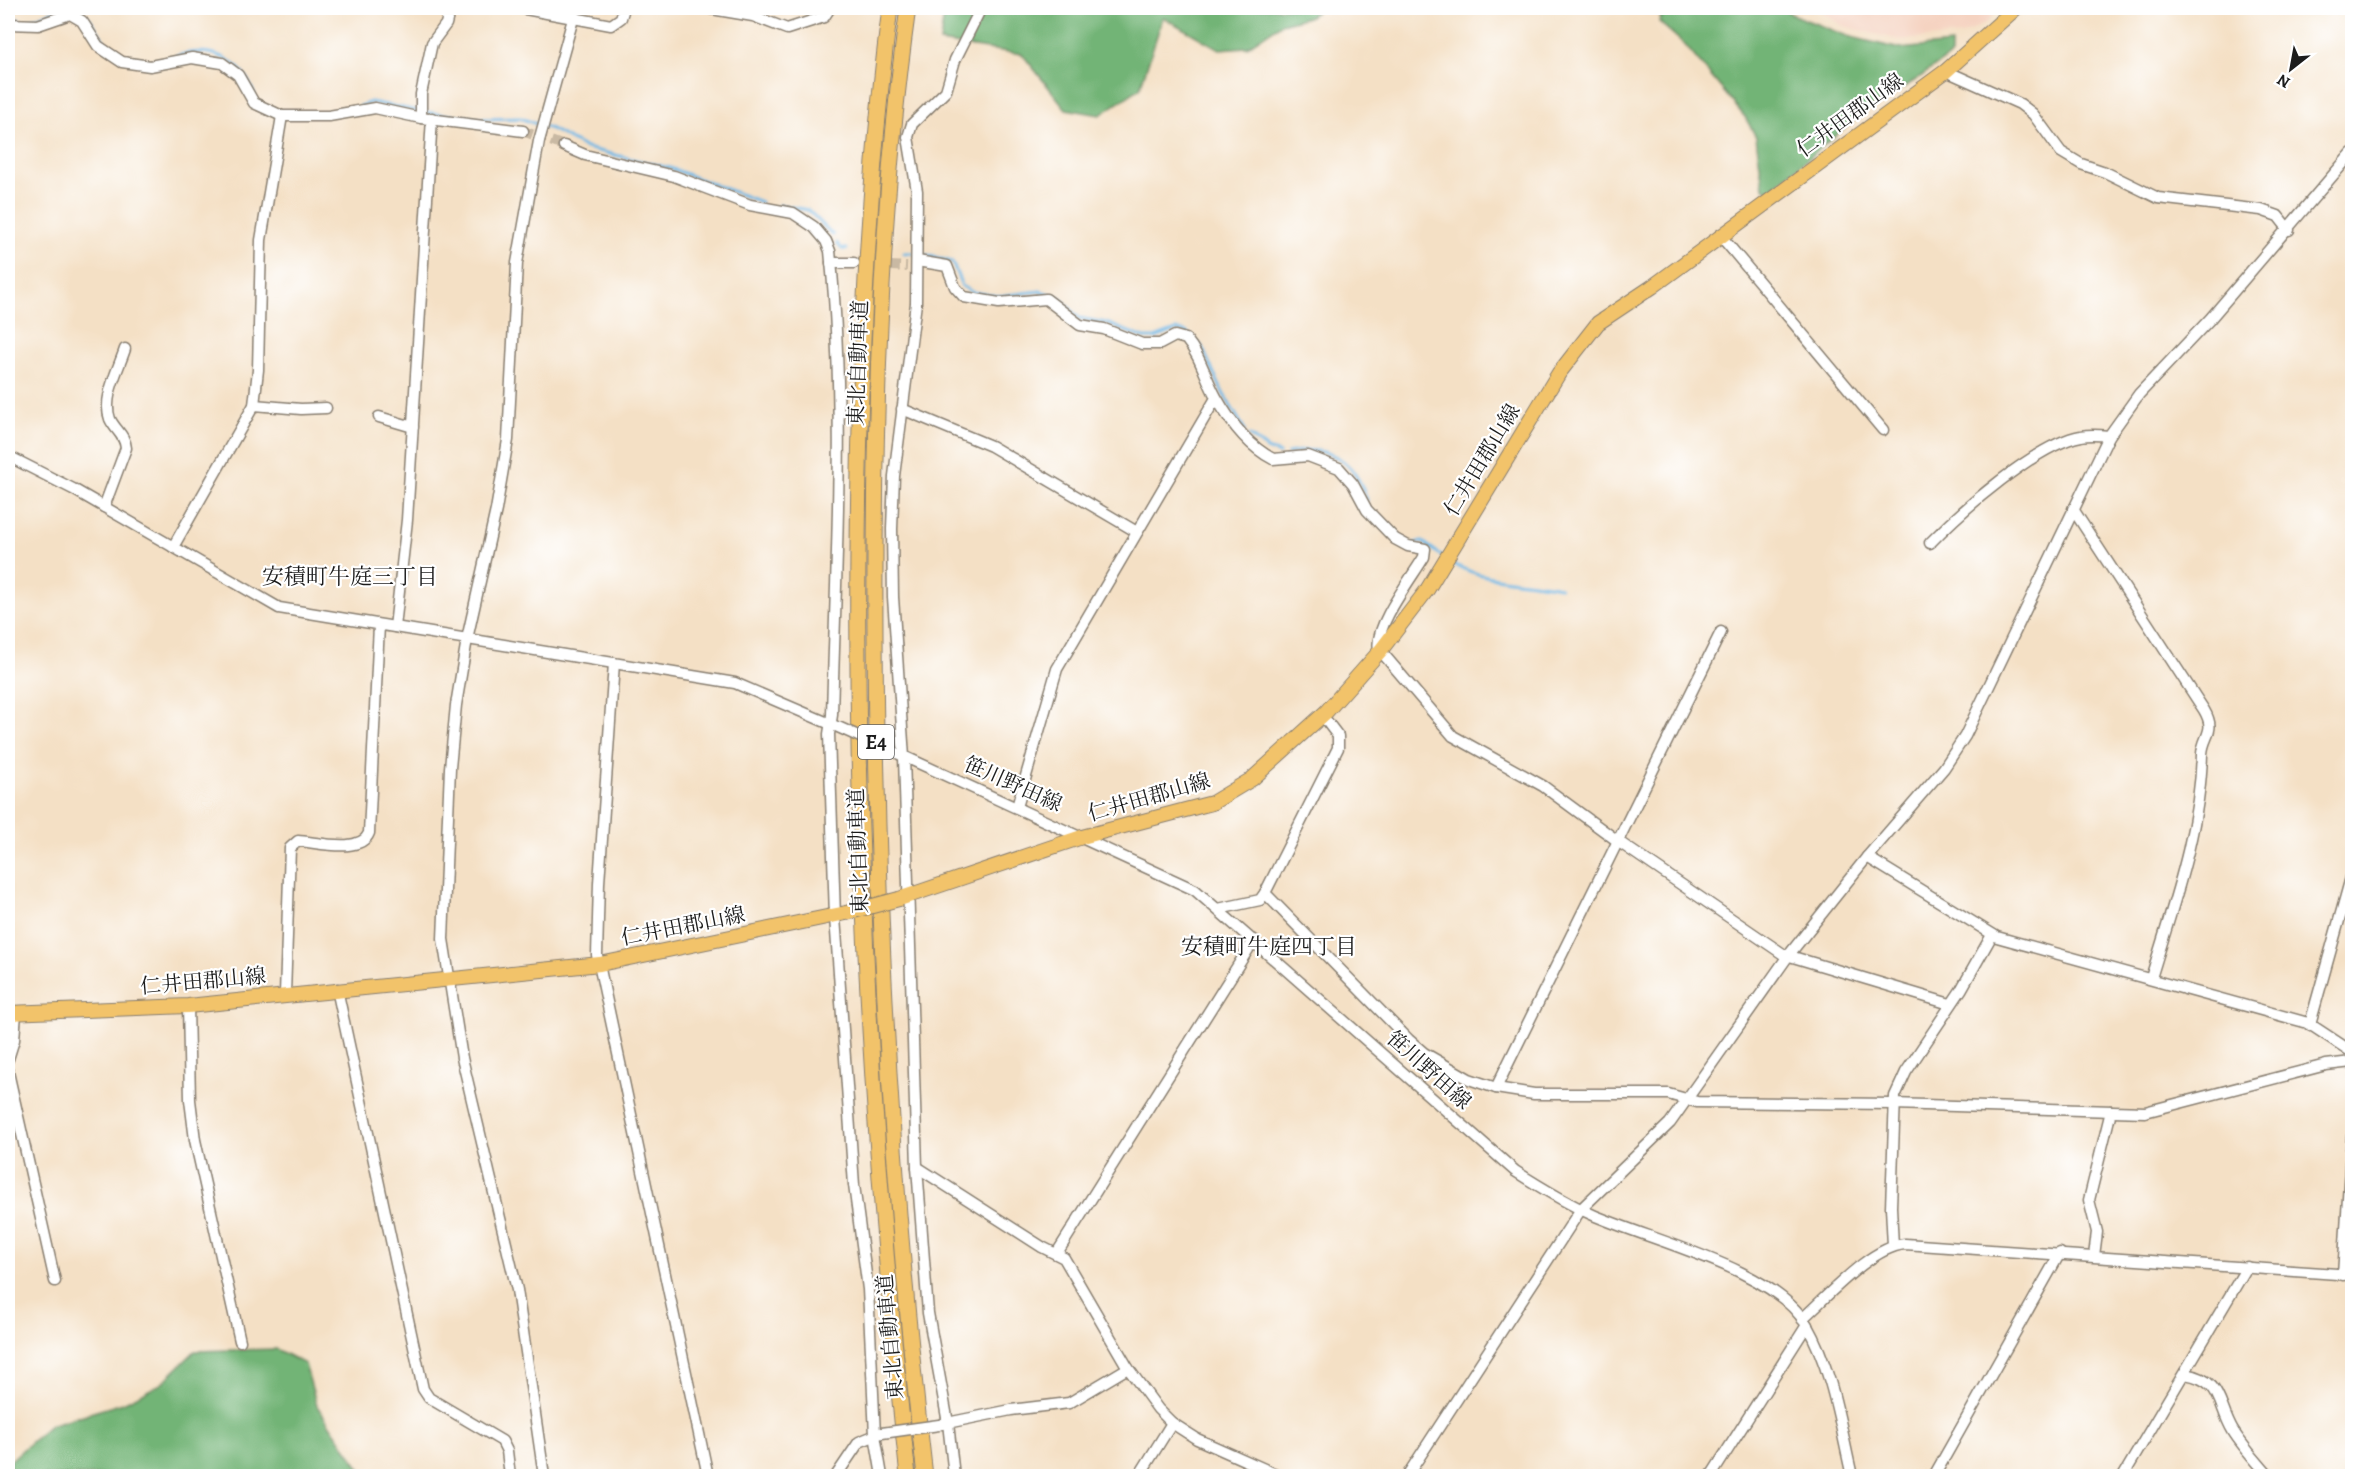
<svg xmlns="http://www.w3.org/2000/svg" width="2360" height="1484" viewBox="0 0 2360 1484" font-family="Alegreya,'Noto Serif JP',serif">
	<style>
		.built { fill: #f5d3c1 }
		.forest { fill: #72b476; stroke: #476849; stroke-width: 1.5 }
		.lines { fill: none; stroke-linecap: round; stroke-linejoin: round }
		.stream { stroke: #6cb7e5; stroke-width: 3 }
		.minor-tunnel { stroke: #c9b9a3; stroke-width: 10; stroke-dasharray: 10 5; stroke-linecap: butt }
		.minor-casing { stroke: #887e70; stroke-width: 13 }
		.major-casing { stroke: #887e70; stroke-width: 16 }
		.highway-casing { stroke: #887e70; stroke-width: 17 }
		.minor { stroke: #fff; stroke-width: 10 }
		.major { stroke: #f2c36a; stroke-width: 14 }
		.highway { stroke: #f2c36a; stroke-width: 15 }
		.minor-bridge-casing { stroke: #887e70; stroke-width: 13; stroke-linecap: butt }
		.major-bridge-casing { stroke: #887e70; stroke-width: 16; stroke-linecap: butt }
		.minor-bridge { stroke: #fff; stroke-width: 10 }
		.major-bridge { stroke: #f2c36a; stroke-width: 14 }
		.labels { text-anchor: middle; stroke-width: 4.5; stroke-linejoin: round; paint-order: stroke }
		.shield { fill: #fff; stroke: #606060; stroke-width: 1.5 }
		.shield-label { font-size: 20px; font-weight: bold; fill: #1c1c1c }
		.street-label { font-size: 21px; fill: #1c1c1c; stroke: #fff }
		.neighbourhood-label { font-size: 22px; fill: #1c1c1c; stroke: #fff }
	</style>
	<rect width="100%" height="100%" fill="#fff"/>
	<filter id="ink" filterUnits="userSpaceOnUse"><feTurbulence type="fractalNoise" baseFrequency=".0167" numOctaves="2"/><feDisplacementMap in="SourceGraphic" scale="12" xChannelSelector="R" yChannelSelector="G"/><feConvolveMatrix kernelMatrix="1 2 1 2 8 2 1 2 1" color-interpolation-filters="sRGB"/></filter>
	<filter id="wash" filterUnits="userSpaceOnUse"><feTurbulence type="fractalNoise" baseFrequency=".008" numOctaves="4" result="noise"/><feDisplacementMap in="SourceGraphic" scale="24" xChannelSelector="R" yChannelSelector="G"/><feGaussianBlur stdDeviation="1.35" result="paint"/><feColorMatrix in="noise" values="0 0 0 0 0 0 0 0 0 0 0 0 0 0 0 0 0 1.4 0 .05"/><feComposite in="paint" operator="in"/></filter>
	<g filter="url(#wash)">
		<rect width="100%" height="100%" fill="#f4e0c5"/>
		<path class="built" d="M1816,8h183l-12,14 -25,13 -62,5 -57,-14z"/>
		<g class="forest">
			<path d="M945,8h377l-14,9 -27,7 -34,23 -28,2 -56,-32 -23,71 -40,27 -34,-6 -44,-55 -82,-12z"/>
			<path d="M1663,8h121l7,6 56,22 53,13 51,-5v11l-37,26 -44,26 -101,84 -6,-4 -7,-50 -11,-20 -61,-73 -25,-22z"/>
			<path d="M276,1349l29,15 12,42 48,70h-357l2,-15 40,-36 73,-22 38,-19 34,-33z"/>
		</g>
		<g class="lines">
			<g class="stream">
				<path d="M8,16l11,4"/>
				<path d="M31,20l29,-11h17l13,10 18,28"/>
				<path d="M176,56c37,-11 65,3 78,38"/>
				<path d="M360,106l11,-4 47,9"/>
				<path d="M424,112l56,7 40,-1 31,11 35,19 84,20 91,34"/>
				<path d="M780,205l28,5 25,25"/>
				<path d="M837,243l5,6h5"/>
				<path d="M904,253h10"/>
				<path d="M926,255l26,7 10,24 10,6 26,4 43,-5 19,7 19,20 27,5 38,15h11l21,-8 10,2 16,15 21,46 22,37"/>
				<path d="M1249,435l18,14 12,5"/>
				<path d="M1288,453c41,-9 66,6 79,47"/>
				<path d="M1415,543l8,-1 19,14"/>
				<path d="M1450,562c33,20 75,18 110,25"/>
			</g>
		</g>
	</g>
	<g filter="url(#ink)">
		<g class="lines">
			<g class="minor-tunnel">
				<path d="M523,131l41,15"/>
				<path d="M860,264l47,3"/>
			</g>
			<g class="minor-casing">
				<g id="minor">
					<path d="M520,8l91,17 10,-7 3,-10"/>
					<path d="M706,8l47,8 34,13 37,-12 6,-9"/>
					<path d="M8,24l30,1 32,-11 12,7 16,25 24,16 28,4 42,-8 30,5 16,12 16,28 28,13h47l46,-8 46,10 102,13"/>
					<path d="M1946,71l74,33 13,10 28,38 20,12 24,8 53,26 103,12 17,6 11,14"/>
					<path d="M421,118v-24l11,-51 14,-19 4,-16"/>
					<path d="M564,146l21,9 89,21 76,29 43,8 21,14 12,14 4,10c16,155 6,310 2,464l-3,19 6,183 19,268 14,104 7,146 7,41"/>
					<path d="M1720,235l163,195"/>
					<path d="M917,261l30,5 8,21 9,10 35,6 47,-4 34,26 24,4 38,15h18l15,-8 11,3c15,18 19,38 30,58 14,25 32,49 57,62l35,-3 31,12 14,16 14,26 28,29 13,7 17,3 -1,8c-11,19 -51,71 -45,92l74,87 90,50 76,56 164,112 167,50"/>
					<path d="M831,263h23"/>
					<path d="M254,405l47,4 25,-1"/>
					<path d="M902,409l89,37 146,86"/>
					<path d="M379,417l34,10"/>
					<path d="M8,456l65,33 206,119 456,75 100,43"/>
					<path d="M104,507l22,-59c-1,-13 -11,-18 -16,-29 -8,-21 9,-51 15,-70"/>
					<path d="M2073,509l131,201c13,22 -1,25 -2,44 -2,77 -29,151 -51,224"/>
					<path d="M1930,543c32,-33 107,-99 151,-107 9,-2 19,-1 28,0"/>
					<path d="M173,547l81,-142 4,-35 3,-130 21,-124"/>
					<path d="M395,627l12,-107 25,-402"/>
					<path d="M614,663l-15,220 -2,72 111,521"/>
					<path d="M899,754l296,136 320,281c25,16 49,31 76,43 60,27 182,54 215,110 27,47 34,101 46,152"/>
					<path d="M1017,807l40,-138 159,-271"/>
					<path d="M1867,857l130,80 311,86 44,29"/>
					<path d="M1265,893l144,147 15,13 45,26 27,9 38,6h134l29,8 196,2 252,8 181,-47 26,-3"/>
					<path d="M1218,909l42,-9 5,-7 73,-145v-12l-16,-21"/>
					<path d="M337,989l86,400 6,9 73,43 5,10 3,25"/>
					<path d="M285,994l5,-146 8,-7c19,1 63,13 71,-8l10,-208"/>
					<path d="M188,1006l2,94 5,40 45,201"/>
					<path d="M2310,1024l42,-150"/>
					<path d="M8,1059l6,-19 2,-27"/>
					<path d="M8,1072l47,209"/>
					<path d="M1496,1088l225,-456"/>
					<path d="M917,1167l125,80 22,11 64,110 30,41 14,14 25,16 83,37"/>
					<path d="M1893,1246l-2,-39 4,-111 11,-24 55,-82 31,-55"/>
					<path d="M1057,1253l197,-313"/>
					<path d="M2094,1256l3,-24 -8,-32 22,-89"/>
					<path d="M2343,1275l9,-139"/>
					<path d="M1802,1319c26,-23 69,-72 103,-75l447,31"/>
					<path d="M2185,1374c38,6 32,30 48,57 10,16 24,31 36,45"/>
					<path d="M942,1424l69,-14 58,-7 59,-35"/>
					<path d="M544,1476l-27,-186 -55,-232 -19,-119 7,-171 6,-63 11,-66 29,-129 12,-70 9,-177 22,-122 37,-133"/>
					<path d="M836,1476l23,-34 22,-9"/>
					<path d="M954,1476l-6,-53 -20,-110 -11,-146 -13,-410 -11,-160 -1,-68 2,-53 22,-173 1,-112 -9,-54 4,-13 34,-33 9,-31 26,-52"/>
					<path d="M1139,1476l33,-53"/>
					<path d="M1407,1476l174,-267 89,-86 118,-167 79,-99 77,-89 21,-32 144,-300 30,-42 71,-75 142,-166"/>
					<path d="M1711,1476l96,-151"/>
					<path d="M1934,1476l126,-223"/>
					<path d="M2123,1476l124,-209"/>
				</g>
			</g>
			<g class="major-casing">
				<g id="major">
					<path d="M899,899l183,-62 130,-34 40,-24 74,-67 55,-62 46,-60 132,-217 39,-50 54,-36 294,-216 70,-63"/>
					<path d="M8,1013l180,-7 412,-42 246,-51"/>
				</g>
			</g>
			<g class="highway-casing">
				<g id="highway">
					<path d="M890,8c-23,181 -31,363 -32,546 -3,308 16,616 50,922"/>
					<path d="M908,8c-29,207 -34,418 -33,627 1,281 17,562 50,841"/>
				</g>
			</g>
			<use href="#minor" class="minor"/>
			<use href="#major" class="major"/>
			<use href="#highway" class="highway"/>
			<g class="minor-bridge-casing">
				<g id="minor-bridge">
					<path d="M838,727l58,26"/>
					<path d="M882,1433l57,-8"/>
				</g>
			</g>
			<g class="major-bridge-casing">
				<path id="major-bridge" d="M846,913l53,-14"/>
			</g>
			<use href="#minor-bridge" class="minor-bridge"/>
			<use href="#major-bridge" class="major-bridge"/>
		</g>
	</g>
	<g class="labels">
		<rect class="shield" x="858" y="725" width="36" height="34" rx="4.5"/>
		<g class="shield-label">
			<text x="876" y="749">E4</text>
		</g>
		<g class="street-label">
			<text transform="translate(1850 115) rotate(-36)" y="7">仁井田郡山線</text>
			<text transform="translate(858 363) rotate(-88)" y="7">東北自動車道</text>
			<text transform="translate(1482 460) rotate(-59)" y="7">仁井田郡山線</text>
			<text transform="translate(1013 784) rotate(24)" y="7">笹川野田線</text>
			<text transform="translate(1149 797) rotate(-16)" y="7">仁井田郡山線</text>
			<text transform="translate(858 851) rotate(-92)" y="7">東北自動車道</text>
			<text transform="translate(683 926) rotate(-11)" y="7">仁井田郡山線</text>
			<text transform="translate(203 981) rotate(-5)" y="7">仁井田郡山線</text>
			<text transform="translate(1429 1070) rotate(42)" y="7">笹川野田線</text>
			<text transform="translate(890 1337) rotate(-95)" y="7">東北自動車道</text>
		</g>
		<g class="neighbourhood-label">
			<text x="350" y="584">安積町牛庭三丁目</text>
			<text x="1269" y="954">安積町牛庭四丁目</text>
		</g>
	</g>
	<rect width="2360" height="1484" fill="none" stroke="#fff" stroke-width="30"/>
	<g transform="translate(2291 69) rotate(211)" stroke="#ffffff" stroke-width="4.5" paint-order="stroke">
	<path d="M0-4.5L10 22L0 15L-10 22Z" fill="#1c1c1c"/>
	<text y="-9" font-size="16" font-weight="bold" text-anchor="middle" fill="#1c1c1c">N</text>
	</g>
</svg>
